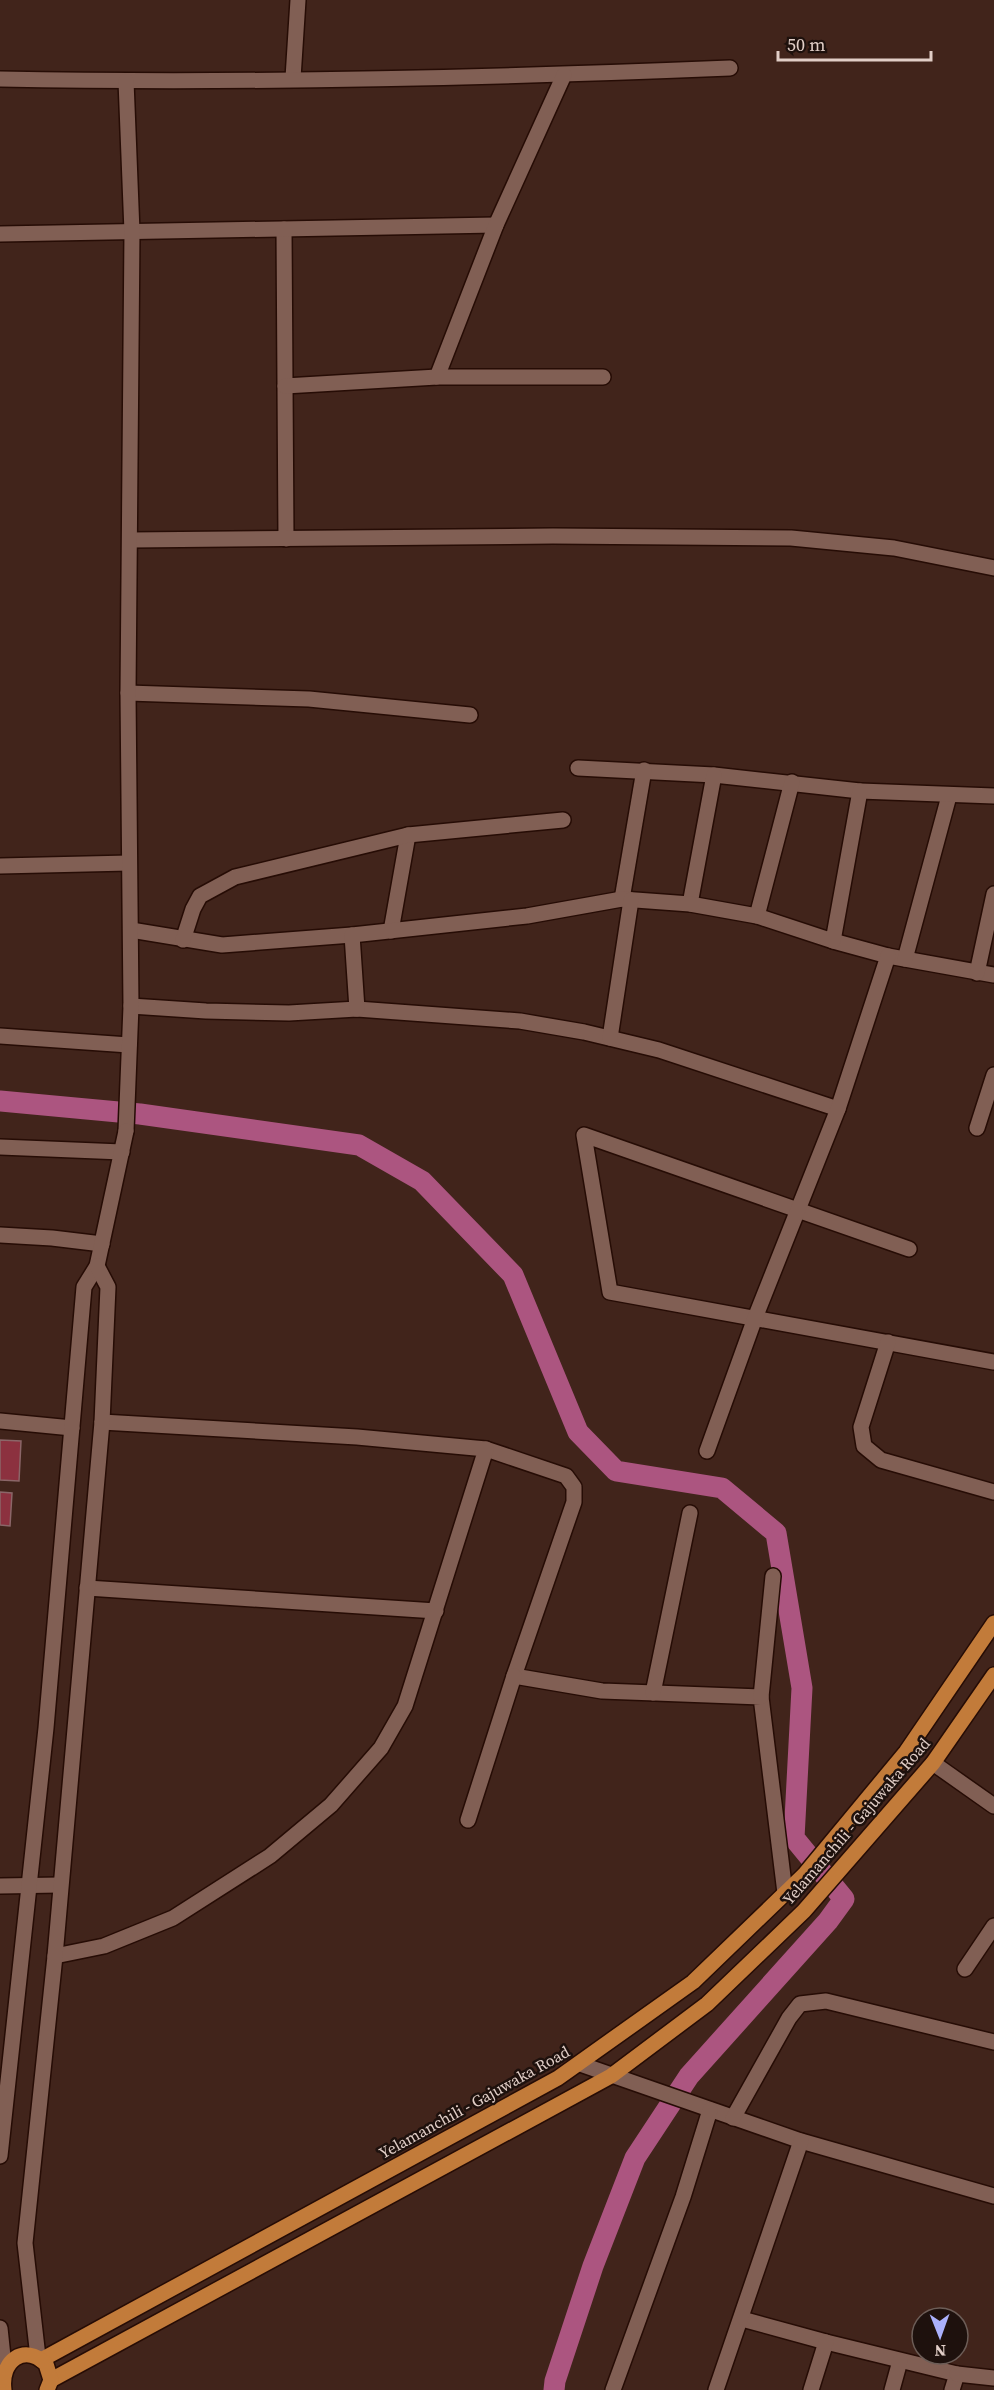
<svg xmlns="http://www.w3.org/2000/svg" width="994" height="2390" viewBox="0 0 994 2390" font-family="'Source Serif 4',serif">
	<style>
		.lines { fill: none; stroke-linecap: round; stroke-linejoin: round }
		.canal { stroke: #ac5580; stroke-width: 21 }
		.building { fill: #8c313f; stroke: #8b6668; stroke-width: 1.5 }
		.street-casing { stroke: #260c05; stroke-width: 18 }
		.secondary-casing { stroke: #260c05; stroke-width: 18 }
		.primary-casing { stroke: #260c05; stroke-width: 18 }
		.street { stroke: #815f54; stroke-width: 15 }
		.secondary { stroke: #815f54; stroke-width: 15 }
		.primary { stroke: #c27b3a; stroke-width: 15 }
		.labels { text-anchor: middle; stroke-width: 5; stroke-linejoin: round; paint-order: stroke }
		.street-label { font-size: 16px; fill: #e1cec7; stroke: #1e110d }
	</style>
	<rect width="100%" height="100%" fill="#41241b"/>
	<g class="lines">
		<path class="canal" d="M0,1101l140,13 219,31 63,36 91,94 65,157 38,39 106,17 54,45 26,155 -8,150 50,61 -16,22 -139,155 -54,82 -42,108 -38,115 -1,9"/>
	</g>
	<g class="building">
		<path d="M0,1440l21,1 -2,40 -19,-1z"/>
		<path d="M0,1492l12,1 -2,33 -10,-1z"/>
	</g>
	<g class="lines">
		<g class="street-casing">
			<g id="street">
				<path d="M293,78l5,-78"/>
				<path d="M0,79c243,5 487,-1 730,-11"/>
				<path d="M284,229l2,310"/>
				<path d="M0,234l496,-9"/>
				<path d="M437,377l59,-152 68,-150"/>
				<path d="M285,386l152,-9h166"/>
				<path d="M131,540l422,-4 238,2 103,10 100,20"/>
				<path d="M128,693l181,6 161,16"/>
				<path d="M578,768l136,7 146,16"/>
				<path d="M0,866l129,-3"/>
				<path d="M622,899l22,-129"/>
				<path d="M690,904l24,-129"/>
				<path d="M757,916l35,-134"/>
				<path d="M131,930l91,15 130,-10"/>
				<path d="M391,931l17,-96"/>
				<path d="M183,940l10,-31 7,-13 35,-19 173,-42 155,-15"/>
				<path d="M833,941l55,15 106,19"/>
				<path d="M905,959l44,-163"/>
				<path d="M977,973l17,-79"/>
				<path d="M131,1006l75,5 83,2 68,-4 163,12 64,11 75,18 179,59"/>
				<path d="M357,1009l-5,-74 175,-19 95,-17 68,5 67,12 76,25 27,-150 134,5"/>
				<path d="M0,1036l129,9"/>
				<path d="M610,1038l21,-138"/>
				<path d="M977,1128l17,-53"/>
				<path d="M126,1131l5,-125 -3,-313 4,-461 -6,-151"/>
				<path d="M909,1249l-325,-114 26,157 384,70"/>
				<path d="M888,1342l-27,85 3,19 17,14 113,32"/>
				<path d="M0,1421l72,7"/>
				<path d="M486,1449l80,27 8,11v15l-60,174 88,15 159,6 24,196"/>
				<path d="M707,1451l48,-133 83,-209 50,-153"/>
				<path d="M87,1588l349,23"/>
				<path d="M653,1693l37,-180"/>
				<path d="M761,1697l12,-121"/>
				<path d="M933,1763l61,43"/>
				<path d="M468,1820l46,-144"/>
				<path d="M0,1886l60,-1"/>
				<path d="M55,1956l49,-10 69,-28 97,-62 61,-51 50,-57 24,-42 81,-257 -129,-12 -255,-15"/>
				<path d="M965,1969l29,-43"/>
				<path d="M580,2064l221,77 193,55"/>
				<path d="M733,2118l56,-100 11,-14 26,-3 168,41"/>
				<path d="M742,2319l84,23 131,32 -5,16"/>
				<path d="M957,2374l37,4"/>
				<path d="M613,2390l70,-193 27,-87"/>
				<path d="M716,2390l85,-249"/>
				<path d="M811,2390l15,-48"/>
				<path d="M892,2390l8,-29"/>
			</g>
		</g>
		<g class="secondary-casing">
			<g id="secondary">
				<path d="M0,1147l122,5"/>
				<path d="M0,1235l52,3 50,6"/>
				<path d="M0,2156l46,-428 38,-441 13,-21 29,-135"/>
				<path d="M0,2328l4,38"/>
				<path d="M38,2357l-13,-114 30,-287 47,-534 6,-135 -11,-21"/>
			</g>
		</g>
		<g class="primary-casing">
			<g id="primary">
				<path d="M41,2360l517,-282 135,-96 111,-107 102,-123 88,-129"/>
				<path d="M51,2380l560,-304 96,-72 97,-93 129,-148 61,-88"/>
				<path d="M4,2390c-4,-29 20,-47 42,-26l5,16 -4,10"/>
			</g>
		</g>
		<use href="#street" class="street"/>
		<use href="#secondary" class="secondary"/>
		<use href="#primary" class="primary"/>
	</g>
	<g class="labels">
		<g class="street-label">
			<text transform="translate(856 1821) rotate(-49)" y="6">Yelamanchili - Gajuwaka Road</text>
			<text transform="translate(474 2102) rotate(-29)" y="6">Yelamanchili - Gajuwaka Road</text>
		</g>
	</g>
	<g transform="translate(940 2336) rotate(179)"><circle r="28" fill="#1e110d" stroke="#6c5d57" stroke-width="1.5"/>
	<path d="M0-4.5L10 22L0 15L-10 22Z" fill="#aab0fb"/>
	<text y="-9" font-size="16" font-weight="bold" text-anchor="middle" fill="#e1cec7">N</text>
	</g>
	<path d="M778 51v9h153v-9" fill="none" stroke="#e1cec7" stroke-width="3"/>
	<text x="787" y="51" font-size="18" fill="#e1cec7" stroke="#1e110d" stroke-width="4.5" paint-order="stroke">50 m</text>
</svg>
